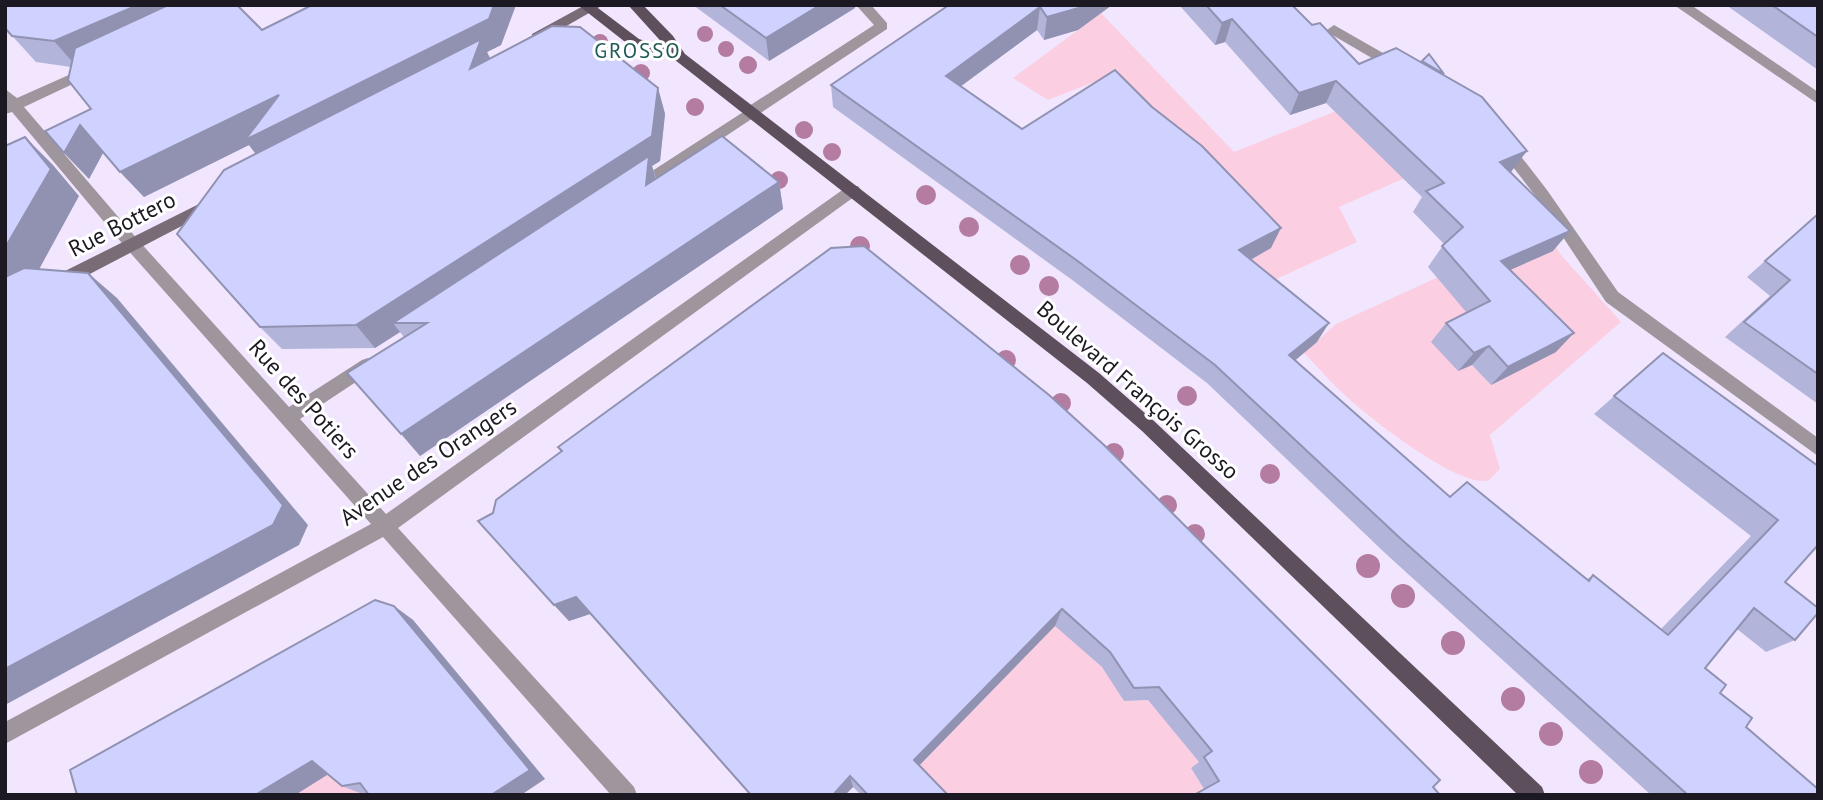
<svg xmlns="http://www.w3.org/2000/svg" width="1823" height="800" viewBox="0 0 1823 800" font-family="'PT Sans',sans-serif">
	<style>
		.green { fill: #fbcfe1; fill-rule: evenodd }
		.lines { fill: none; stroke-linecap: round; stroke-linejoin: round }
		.service { fill: #9e959d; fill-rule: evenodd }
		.minor { fill: #9e959d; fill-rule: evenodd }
		.secondary { fill: #796c77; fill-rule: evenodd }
		.primary { fill: #5e4f5d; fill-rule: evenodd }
		.tree { fill: #b37ca0 }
		.wall { fill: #b2b4da }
		.shaded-wall { fill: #9192b2 }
		.building { fill: #cfd1fe; stroke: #9192b2; stroke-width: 2 }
		.labels { text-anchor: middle; stroke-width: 6; stroke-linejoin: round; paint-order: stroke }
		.far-quarter-label { font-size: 21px; letter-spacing: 2px; fill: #205b57; stroke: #fff }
		.street-label { font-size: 23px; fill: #1d1922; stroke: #fff }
	</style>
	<rect width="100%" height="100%" fill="#f1e6fe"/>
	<g class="green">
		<path d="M1101,13l133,139 145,-58 76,62 -116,51 18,35 -87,40 -22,-21 -149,-181 -51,20 -35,-22z"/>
		<path d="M1545,228l16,27 60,67 -131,113 10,34 -11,11c-28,10 -121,-63 -143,-84 -15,-13 -28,-29 -42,-43l32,-29zM1466,311l89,41 -64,33 -19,-20 -14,6 16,-50z"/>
		<path d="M1055,626l50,27 12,36 7,12 24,-1 51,62 -8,6 14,23 -7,4h-262l-22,-24z"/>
		<path d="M351,761l33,34h-102z"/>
	</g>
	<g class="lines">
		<path class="service" d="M856,5h15l16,18v6l-131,87h-10l-2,-4 2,-4 128,-83z"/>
		<g class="minor">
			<path d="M1674,5h17l127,87v12z"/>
			<path d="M1334,25l70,40v6h-10l-65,-38 -2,-3z"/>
			<path d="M89,66l5,2v6l-70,33 114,133 151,167 73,-47 6,-2 6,2 3,5 -3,5 -74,49 86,95 462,-328h10l3,4 -3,4 -460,334 236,259 3,8h-26l-228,-258 -378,207v-22l366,-198 -245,-276 -114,-136 -7,2v-25l12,9z"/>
			<path d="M751,107l5,1 2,4 -2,4 -114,76h-10l-3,-4 3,-4z"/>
			<path d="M1504,140l5,1 38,49 71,102 200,146v18l-212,-154 -69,-104 -38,-49 -2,-4z"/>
		</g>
		<g class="secondary">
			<path d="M585,5h18l-61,35h-10v-6z"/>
			<path d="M213,197l5,2 3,4 -3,4 -155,81h-12l-2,-5 2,-5z"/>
		</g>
		<path class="primary" d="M578,5h16l45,34 28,9 -39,-43h15l30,31 12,18 414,319 55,48 388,366 3,8h-27l-376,-364 -55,-48 -412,-323 -46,-15z"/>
	</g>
	<g class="tree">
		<circle cx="705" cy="34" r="8"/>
		<circle cx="600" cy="42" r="8"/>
		<circle cx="726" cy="49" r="8"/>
		<circle cx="748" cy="65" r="9"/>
		<circle cx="641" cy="73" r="9"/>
		<circle cx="695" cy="107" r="9"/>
		<circle cx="804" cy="130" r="9"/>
		<circle cx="832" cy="152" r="9"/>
		<circle cx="779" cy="180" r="9"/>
		<circle cx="926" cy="195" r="10"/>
		<circle cx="969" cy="227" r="10"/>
		<circle cx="860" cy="246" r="10"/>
		<circle cx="1020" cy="265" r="10"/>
		<circle cx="1049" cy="286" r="10"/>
		<circle cx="1006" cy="360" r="10"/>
		<circle cx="1187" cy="396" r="10"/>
		<circle cx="1061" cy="403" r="10"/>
		<circle cx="1114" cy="453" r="10"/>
		<circle cx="1270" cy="474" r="10"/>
		<circle cx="1167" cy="505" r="10"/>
		<circle cx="1195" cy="534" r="10"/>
		<circle cx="1368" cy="566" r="12"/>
		<circle cx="1403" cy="596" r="12"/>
		<circle cx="1453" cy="643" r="12"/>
		<circle cx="1513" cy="699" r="12"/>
		<circle cx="1551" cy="734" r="12"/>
		<circle cx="1591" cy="772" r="12"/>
	</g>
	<g class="wall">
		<path d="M312,5h204l-15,40 -14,7 3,6 168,30 7,26 -5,47 -8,5 4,12 123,4 4,27 -363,247 -16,-119 -4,-5 -25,16 -93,1 -22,-22 -4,-173 -7,-9 -105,52 -41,-44 -14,26 2,-70 -20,-42 -35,-5 -31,-34 257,2z"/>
		<path d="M693,5h162v3l-86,53z"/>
		<path d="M949,5h163l-34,25 -34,10 -7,-10 -76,56 61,43 249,119 -20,12 66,82 -22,18 155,137 137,82 6,-4 68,54 90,-93 -157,-122 69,-61 155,113 -33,116 10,58 -29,12 -29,-23 -32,39 15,25 26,34 72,68h-167l-266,-242 -178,-170 -132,-101 -242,-175 -2,-22z"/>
		<path d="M1179,5h113l20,20 47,39 62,-2 1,-1 22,13v1l67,97 42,79 -43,19 46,82 -65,33 -19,-20 -14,6 -27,-29 15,-19 21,-10 -39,-46 16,-23 -31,-32 9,-15 -96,-94 -36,12 -65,-73 -10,3z"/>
		<path d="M1726,5h92v65z"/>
		<path d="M1818,214v190l-93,-67 45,-41 -23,-19z"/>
		<path d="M831,248l609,532 -236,9 -13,-21 8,-6 -51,-62 -24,1 -22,-34 -47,-41 -136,139 29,30h-87l-8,-8 -8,8h-95l-160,-181 -21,7 -91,-100 15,-8 68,-61 -3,-5z"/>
		<path d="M394,606l19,14 132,159 -180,16 -23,-9 -14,-12 -33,21z"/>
	</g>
	<g class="shaded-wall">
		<path d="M138,5h80l-141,62 -23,-26z"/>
		<path d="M494,5h22l-15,40 -14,7 6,13 -228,101 -16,-21 -105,52 -24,-25 159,-77z"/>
		<path d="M820,5h35v3l-86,53 -3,-23z"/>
		<path d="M1084,5h28l-34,25 -34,10 3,-23z"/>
		<path d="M1040,7l-3,23 -92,68 1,-22z"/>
		<path d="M1232,19l-7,23 -10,3 7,-22z"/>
		<path d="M1336,81l-10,22 -36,12 9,-22z"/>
		<path d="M658,88l7,26 -5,47 -8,5 5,17 -264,140 7,9 -25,16 -19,-23z"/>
		<path d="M80,125l24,26 -15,28 -25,-26z"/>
		<path d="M25,137l28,28 26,31 -49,90 -25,13v-51z"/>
		<path d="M1527,151l-16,21 -26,11 15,-21z"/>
		<path d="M779,182l4,27 -363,247 -19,-22z"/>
		<path d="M1281,228l-10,20 -41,23 9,-21z"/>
		<path d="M1570,231l-17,20 -68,30 16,-20z"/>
		<path d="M88,273l29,25 191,227 -9,20 -294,160v-36z"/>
		<path d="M1329,323l-12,19 -38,32 10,-19z"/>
		<path d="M1574,333l-18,19 -65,33 17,-18z"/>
		<path d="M1489,346l-17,19 -14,6 16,-18z"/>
		<path d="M576,597l14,17 -21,7 -15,-16z"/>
		<path d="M394,606l19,14 132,159 -24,16h-30z"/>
		<path d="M1062,609l-7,17 -141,145v-11z"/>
		<path d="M312,761l23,9 -40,25h-40z"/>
		<path d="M850,776l3,11 -8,8h-12z"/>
	</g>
	<g class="building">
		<path d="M5,5h133l-84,36 -42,-5 -7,-8z"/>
		<path d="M168,5h69l25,25 50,-25h182l-5,14 -244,121 34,-45 -159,77 -40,-47 -16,28 -19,-22 46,-22 -23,-29 7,-32z"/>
		<path d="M720,5h100l-54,33z"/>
		<path d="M949,5h135l-2,2 -35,10 -7,-10 -94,69 76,53 93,-59 37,37 50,39 79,82 -42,22 90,73 -40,32 161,142 17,-15 122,99 4,-6 75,60 110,-115 -164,-124 49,-43 155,113v79l-33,37 33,26v5l-23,27 -41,-32 -49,60 21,17 -6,8 32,25 -6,9 72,62v6h-130l-287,-256 -186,-174 -136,-103 -248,-177z"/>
		<path d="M1206,5h86l20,20 8,-2 39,41 37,-16 86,49 45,54 -27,11 70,69 -69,30 73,72 -66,34 -19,-21 -15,7 -28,-30 44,-22 -48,-55 21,-19 -37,-36 18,-8 -108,-102 -37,12 -67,-74 -10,4z"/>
		<path d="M1772,5h46v32z"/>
		<path d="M552,26l28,1 78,61 -6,48 -296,189 -96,2 -83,-93 47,-64 257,-131 -11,30z"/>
		<path d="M1429,54l15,20 -22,-13z"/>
		<path d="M722,136l57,46 -378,252 -54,-61 80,-50h-34l256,-167 -3,29z"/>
		<path d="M25,137l26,32 -46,79v-102z"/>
		<path d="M1818,214v160l-74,-52 46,-42 -25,-19z"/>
		<path d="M864,246l185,149 55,50 336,335 -7,7 7,8h-246l25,-14 -15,-24 8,-6 -53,-64 -25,1 -24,-36 -48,-43 -148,151 34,35h-80l-18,-19 -17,19h-82l-175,-198 -22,8 -76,-84 15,-8 3,-13 66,-49 -4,-4 273,-199z"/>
		<path d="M24,268l64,5 195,232 -10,20 -268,144v-392z"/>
		<path d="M375,600l19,6 136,164 -39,25h-122l-9,-12 -18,3 -30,-25 -57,34h-178l-7,-25z"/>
	</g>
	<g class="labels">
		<g class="far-quarter-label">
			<text x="638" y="58">GROSSO</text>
		</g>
		<g class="street-label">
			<text transform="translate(122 224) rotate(-27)" y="8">Rue Bottero</text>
			<text transform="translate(1138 390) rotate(41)" y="8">Boulevard François Grosso</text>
			<text transform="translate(304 399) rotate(48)" y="8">Rue des Potiers</text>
			<text transform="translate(428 462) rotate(-34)" y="8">Avenue des Orangers</text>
		</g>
	</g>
	<rect width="1823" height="800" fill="none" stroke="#1d1922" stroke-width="14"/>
</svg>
